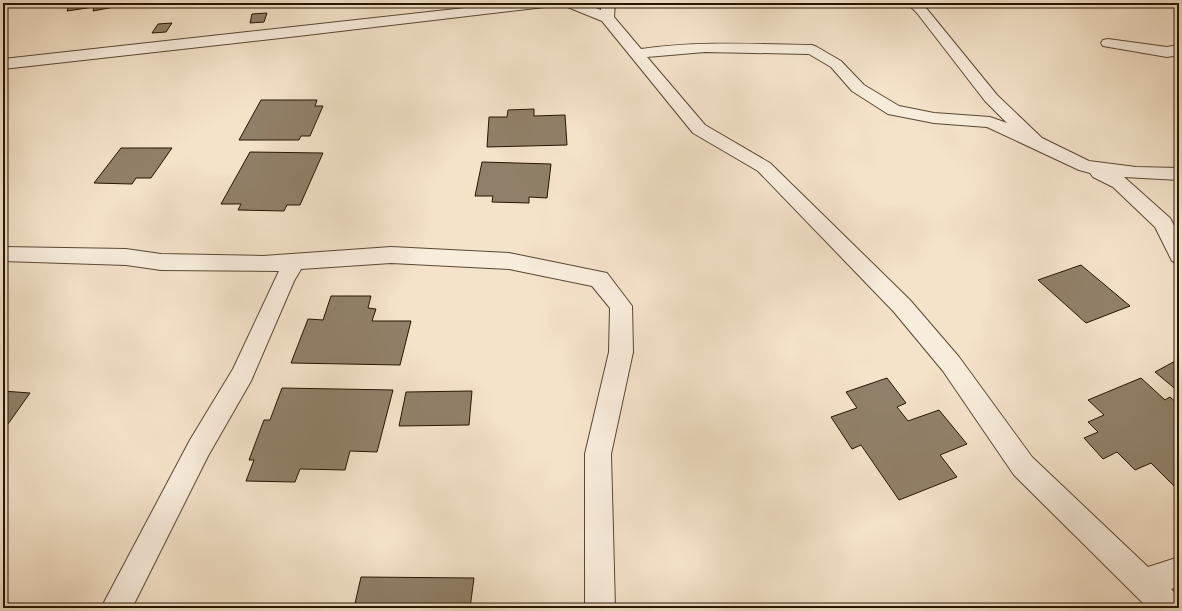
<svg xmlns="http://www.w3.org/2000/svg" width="1182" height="611" viewBox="0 0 1182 611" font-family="'EB Garamond',serif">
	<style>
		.building { fill: #918069; stroke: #251500 }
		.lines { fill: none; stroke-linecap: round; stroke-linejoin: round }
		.minor-casing { stroke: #594832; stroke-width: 2 }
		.minor { fill: #f8ecdc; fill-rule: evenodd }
	</style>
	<rect width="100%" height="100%" fill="#f4e2c9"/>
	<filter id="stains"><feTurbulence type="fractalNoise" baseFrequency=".005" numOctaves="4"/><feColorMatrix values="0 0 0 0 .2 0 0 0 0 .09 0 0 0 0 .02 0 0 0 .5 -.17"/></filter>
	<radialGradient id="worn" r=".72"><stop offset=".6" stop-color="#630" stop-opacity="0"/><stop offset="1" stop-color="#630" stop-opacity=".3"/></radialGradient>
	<g class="building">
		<path d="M70,3h65l-42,8 1,-4 -27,4z"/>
		<path d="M267,13l-3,9 -14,1 2,-9z"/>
		<path d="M172,23l-6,9 -14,1 6,-9z"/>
		<path d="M261,100h56l-2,6h8l-13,30h-9l-2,4h-60z"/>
		<path d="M534,109v7l31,-1 2,30 -80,2 2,-30h18l1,-7z"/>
		<path d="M121,148h51l-21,30h-15l-4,6 -38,-1z"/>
		<path d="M250,152l73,1 -23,52h-13l-3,6 -46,-1 3,-6h-20z"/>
		<path d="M482,162l69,2 -4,34 -18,-1v6l-37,-1 1,-6h-18z"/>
		<path d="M1081,265l49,41 -44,17 -48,-43z"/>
		<path d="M331,296h40l-3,12 8,1 -4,12h39l-11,44 -109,-2 17,-44 15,1z"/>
		<path d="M1179,359v33l-24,-20z"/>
		<path d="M887,378l19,25 -9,4 11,14 31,-11 28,34 -27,11 17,22 -58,23 -38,-55 -9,4 -21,-32 26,-9 -11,-16z"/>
		<path d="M1141,378l24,22 5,-3 9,8v86l-28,-28 -16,7 -18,-18 -14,7 -19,-21 14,-6 -10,-10 16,-7 -16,-15z"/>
		<path d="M282,388l111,2 -16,62 -27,-1 -5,19 -45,-1 -5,13 -49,-1 8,-21h-5l15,-40h6z"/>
		<path d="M3,391l27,2 -27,38z"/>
		<path d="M472,391l-3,34 -70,1 7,-34z"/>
		<path d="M361,577l113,1 -4,30h-116z"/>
	</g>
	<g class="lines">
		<g class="minor-casing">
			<g id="minor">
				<path d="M510,3h42l-2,3 -5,1 -247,29 -295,33v-10z"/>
				<path d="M563,3h19l19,7v-7h14l-1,14 27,32c56,-8 114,-5 171,-4l5,2 24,14 23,24 35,21 35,7 56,4 17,6 -22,-22 -68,-88 -10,-10h15l75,92 45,43 47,23 47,6 43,1v12l-55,-3 46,41 9,17v29l-7,-3 -17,-34 -42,-40 -20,-10 -3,-4 -11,-3 -92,-43 -53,-4 -46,-9 -36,-23 -21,-24 -22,-13 -104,-2 -58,5 58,68 65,38 140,137 49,57 73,100 116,110 31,-10v30l-8,2 8,8v11h-31l-134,-133 -71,-104 -49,-59 -136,-141 -65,-38 -91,-112 -37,-15z"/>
				<path d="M1108,39l59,8 12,-2v10l-12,2 -64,-11 -2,-3 2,-3z"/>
				<path d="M3,247l123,2 35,5 102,2 128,-9 118,6 98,20 25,33 1,46 -22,102 4,154h-30v-154l24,-102 1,-44 -18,-22 -83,-17 -118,-6 -90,6 -7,12 -43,100 -43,75 -76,152h-31l89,-168 43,-71 46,-98 -118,-1 -35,-5 -123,-4z"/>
			</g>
		</g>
		<use href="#minor" class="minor"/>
	</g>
	<rect width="1182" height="611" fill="none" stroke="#f4e2c9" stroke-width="16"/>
	<rect x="4" y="4" width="1174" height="603" fill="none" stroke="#251500" stroke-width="2"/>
	<rect x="8" y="8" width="1166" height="595" fill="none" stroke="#251500"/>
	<rect width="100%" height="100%" filter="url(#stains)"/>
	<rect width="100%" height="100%" fill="url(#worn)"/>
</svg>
